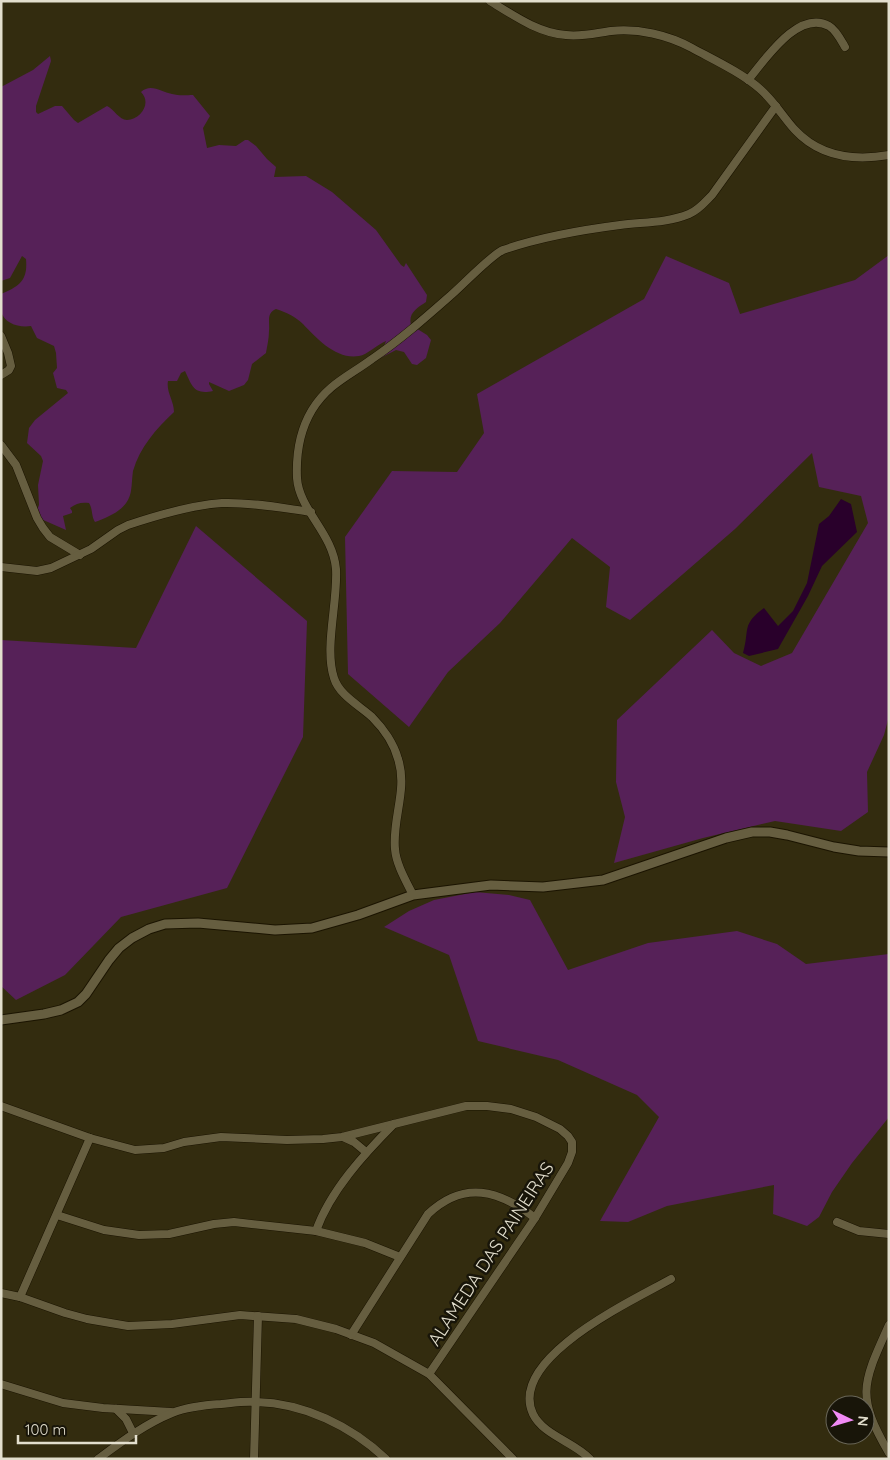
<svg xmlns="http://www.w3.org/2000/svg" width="890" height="1460" viewBox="0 0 890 1460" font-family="Quicksand,sans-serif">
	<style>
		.green { fill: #562158 }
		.water { fill: #29002b }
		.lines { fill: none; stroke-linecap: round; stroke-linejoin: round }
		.minor-casing { stroke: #1b1400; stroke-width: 9 }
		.tertiary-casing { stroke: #1b1400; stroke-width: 11 }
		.minor { stroke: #665e40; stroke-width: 8 }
		.tertiary { stroke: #665e40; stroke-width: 9 }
		.labels { text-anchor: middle; stroke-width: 5; stroke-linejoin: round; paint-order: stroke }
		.street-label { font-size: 18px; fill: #e3dfce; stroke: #181509 }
	</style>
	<rect width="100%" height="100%" fill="#332c0f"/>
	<g class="green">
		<path d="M50,56l1,5 -15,45v6l2,2 17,-8h7l12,14 4,3 29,-17c7,3 12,14 20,14 14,-1 25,-17 14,-28 10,-9 20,0 31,2 7,2 15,1 21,1l17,21 -7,12 4,20 12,-3 17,1 9,-6h3l8,6 11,13 9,8 -2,10 32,-1 26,16 44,38 25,35 3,2 2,-4 21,32 -1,7c-9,6 -18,11 -15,23l16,10 4,5 -5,18 -9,7 -5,-1 -8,-12 -8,-2 -41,21 29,-25 2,-5c-8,3 -19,14 -27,15 -22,4 -42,-17 -56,-32 -7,-7 -17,-12 -27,-15 -10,4 -6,13 -7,22 0,8 -2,15 -3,22l-14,11 -4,16 -4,5 -15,6 -20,-9v2l4,7c-19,4 -21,-5 -28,-20l-4,2 -4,8h-9c-2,11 6,20 6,31 -18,17 -34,35 -41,59 -1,7 -1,13 -2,20 -3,18 -20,25 -36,31 -4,-6 -2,-13 -6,-19 -7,-1 -13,0 -19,5l2,3v2l-9,3 3,14 -25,-11 -6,-4 4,-10 -1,-20 5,-24 -2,-5 -14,-13 2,-15 6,-8 33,-27 -2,-3 -9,-2 -4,-15 4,-5 -1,-15 -2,-7 -17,-8 -6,-12c-11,2 -27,-2 -30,-15 -1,-5 0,-12 0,-17 18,-8 27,-13 25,-35l-4,-3 -12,22 -9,3v-194l32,-17z"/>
		<path d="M889,255v461l-5,19 -17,37 1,40 -27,19 -66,-10 -72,17 -89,25 11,-46 -9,-35 1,-62 95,-90 22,23 27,13 31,-13 76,-130 -7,-27 -42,-9 -7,-34 -77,76 -105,91 -24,-13 4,-40 -38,-29 -72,85 -52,49 -39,55 -61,-53 -3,-137 47,-66 65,1 27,-39 -7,-39 167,-95 22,-43 63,27 11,31 115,-34z"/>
		<path d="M196,526l111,95 -4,116 -76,151 -106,29 -56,58 -49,25 -15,-14v-346l135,8z"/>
		<path d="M475,892l34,3 21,5 38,70 80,-27 89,-12 40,13 29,20 83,-10v163l-37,46 -20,29 -13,25 -12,9 -34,-12 1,-29 -107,21 -39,16 -28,-1 59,-104 -22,-22 -79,-35 -80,-19 -29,-86 -65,-28 25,-16 25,-11z"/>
	</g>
	<path class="water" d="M841,499l10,5 6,28 -35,34 -14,30 -30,53 -29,7 -6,-3c7,-24 -2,-28 21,-45l14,18 15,-15 14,-28 12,-59 10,-8z"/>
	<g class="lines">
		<g class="minor-casing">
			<g id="minor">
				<path d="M490,1c23,14 48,32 76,34 15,2 30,-2 45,-4 27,-3 57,4 81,17 22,12 50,25 68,41 14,12 23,28 35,41 25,27 59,31 94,25"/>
				<path d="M748,80c17,-20 50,-71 81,-54 7,4 12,14 16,21"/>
				<path d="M1,336l7,17 3,13 -2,4 -8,5"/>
				<path d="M1,445l15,20 21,53 6,10 7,9 30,18"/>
				<path d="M1,567l36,4 14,-3 40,-19 27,-19 10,-5c27,-9 65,-20 94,-22 29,-1 60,5 89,9"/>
				<path d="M413,895c-7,-14 -17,-31 -18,-46 -3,-30 13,-60 3,-90 -4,-15 -15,-31 -26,-42 -12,-11 -33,-22 -38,-39 -10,-30 4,-76 2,-109 -3,-36 -37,-59 -39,-91 -1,-23 3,-48 15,-68 16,-26 37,-34 60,-51 28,-19 53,-41 78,-63 12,-10 41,-41 53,-46 37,-13 78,-20 117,-25 23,-3 47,-2 69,-11 10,-4 16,-12 23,-19l64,-89"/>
				<path d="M1,1106l89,32 45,12 29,-2 20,-6 37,-5 66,3 36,-1 19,-2 124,-31h21l24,3 25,8 24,12 8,7 4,6v10l-4,11 -33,55 -106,156"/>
				<path d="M343,1137l11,5 12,10"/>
				<path d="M57,1215l47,15 35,5 30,-1 45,-10 20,-2 82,9 49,12 35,14"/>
				<path d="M837,1222l22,9 30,3"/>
				<path d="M316,1231c14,-40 48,-77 78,-107"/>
				<path d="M1,1293l19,4 45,16 22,6 41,7 44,-2 68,-9 56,4 40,10 38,14 55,31 84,85"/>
				<path d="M20,1297l70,-159"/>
				<path d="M889,1325c-26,58 -34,70 0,128"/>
				<path d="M351,1335l77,-121c36,-34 71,-24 107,4"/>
				<path d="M1,1384l62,19 40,5 68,4"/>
				<path d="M116,1409l10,10 7,14"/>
				<path d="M98,1459c23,-17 47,-35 74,-46 15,-6 33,-8 49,-9 11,-1 23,-3 35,-2 48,1 95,24 130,57"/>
				<path d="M254,1459l4,-143"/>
				<path d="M590,1459c-16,-17 -47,-24 -57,-45 -26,-56 101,-114 138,-135"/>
			</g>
		</g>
		<g class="tertiary-casing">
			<path id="tertiary" d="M1,1020l43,-6 17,-4 17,-8 8,-8 23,-34 10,-12 13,-10 17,-9 16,-5 33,-1 77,7 37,-2 46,-13 55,-20 78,-10 52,2 60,-7 123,-42 26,-6h18l17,3 47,12 25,4 30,1"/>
		</g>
		<use href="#minor" class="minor"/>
		<use href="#tertiary" class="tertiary"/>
	</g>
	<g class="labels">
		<g class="street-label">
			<text transform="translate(491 1254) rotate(-57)" y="6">ALAMEDA DAS PAINEIRAS</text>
		</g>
	</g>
	<rect width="890" height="1460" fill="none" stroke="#e3dfce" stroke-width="5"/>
	<g transform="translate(850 1420) rotate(95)"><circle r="24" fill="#181509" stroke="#696658"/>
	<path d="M0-4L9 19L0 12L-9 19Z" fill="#f18af5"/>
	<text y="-8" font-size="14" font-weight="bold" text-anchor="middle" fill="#e3dfce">N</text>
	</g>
	<path d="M18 1435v8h118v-8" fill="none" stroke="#e3dfce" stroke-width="2.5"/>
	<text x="25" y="1435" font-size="15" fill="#e3dfce" stroke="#181509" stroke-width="4" paint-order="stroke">100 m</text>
</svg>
